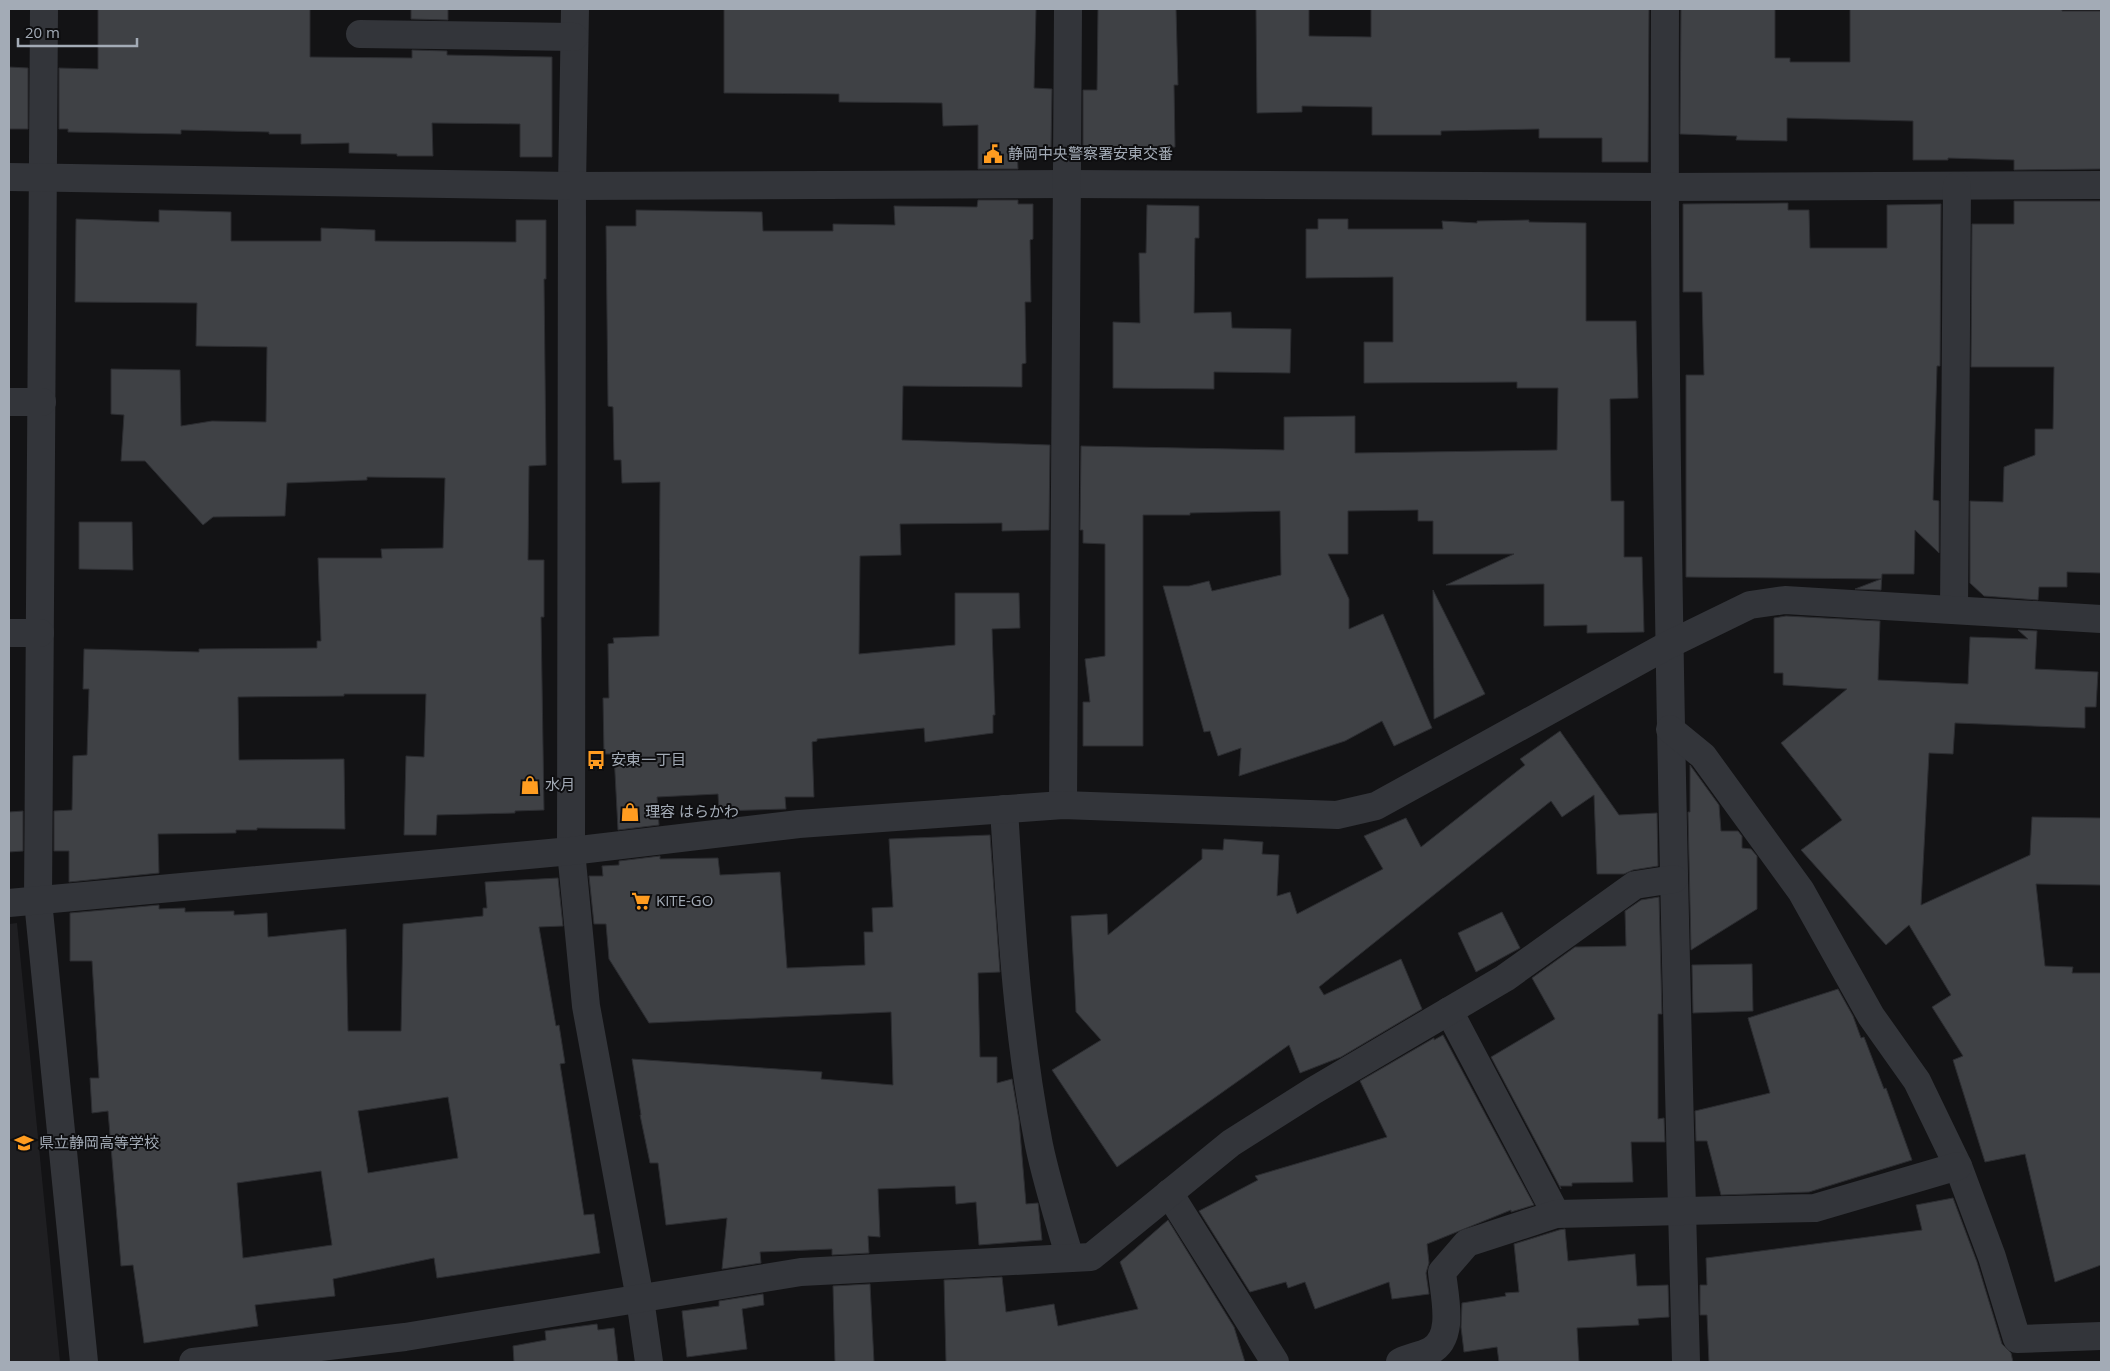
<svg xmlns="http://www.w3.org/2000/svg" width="2110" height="1371" viewBox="0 0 2110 1371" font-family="'Open Sans','Noto Sans JP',sans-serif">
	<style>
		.built { fill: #1f1f22 }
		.building { fill: #3f4145; stroke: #2c2d31; fill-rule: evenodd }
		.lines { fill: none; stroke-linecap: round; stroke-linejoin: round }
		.minor { stroke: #33353a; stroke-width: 28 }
		.labels { text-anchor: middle; stroke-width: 4; stroke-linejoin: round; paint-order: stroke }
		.poi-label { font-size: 15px; fill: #a3abb6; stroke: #0e0e10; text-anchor: start }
	</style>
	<rect width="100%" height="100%" fill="#131315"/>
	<path class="built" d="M17,923l43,439h-51v-438z"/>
	<g class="building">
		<path d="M98,9h212v48l102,1v-8l35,1v4l105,2v100h-32v-33l-88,-1 1,33h-36v-2l-48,-1v-10l-48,1v-10h-32v-2l-88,-2v4l-113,-2v-3h-9v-61l39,1z"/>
		<path d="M411,9h37v11l-37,-1z"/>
		<path d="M724,9h312l-2,79 18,1 -1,61h-34l1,19h-40v-44l-35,1 -1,-23 -103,-1v-8l-115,-1z"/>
		<path d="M1098,9h78l2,76h-4l1,62 -92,2v-59h14z"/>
		<path d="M1256,9h53v27l62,1v-28h278l-1,153h-46v-24h-63v-9l-98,2v4h-69v-28l-70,-1v6l-45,1z"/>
		<path d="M1681,9h94v49h15v4h60v-53h212v2h39v158l-87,1v-10l-66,-2v2h-35v-39l-126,-3v23l-51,-1 1,-4 -57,-2z"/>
		<path d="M9,67l19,1v61h-19z"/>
		<path d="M978,200h40v4h15v35l-3,1 1,62h-6l1,61 -4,1v23l-119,-1 -1,54 148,5 -1,85 -47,1v-8l-102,1 1,31 -41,1 -1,98 96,-9v-52h64l1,35 -28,1 3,86h-2v18l-68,9 -1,-14 -107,11v2l-5,1 2,55h-29l1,12 -67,2 -1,-17 -61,3 2,28 -41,5 -4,-76h-10l-1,-56h6l-1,-54 6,-1 -1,-5 46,-2 1,-154 -38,1 -1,-23h-7l-1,-53 -5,-1 -2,-180h30v-16l126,2 1,19h70v-7l62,1 -1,-19 83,1z"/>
		<path d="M2014,201h87v372l-34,-1v15h-28l-1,13 -54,-4 -14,-13v-82l33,1 1,-35 31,-12v-26h18l1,-62h-83l1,-143h42z"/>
		<path d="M1788,203v7h21l1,38h77v-43l54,-1 -1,162h-3l-4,134 6,1v52l-24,-23 -1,44h-32l-1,16 -26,-1 26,-10 -195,-2v-202h18l-2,-83h-19v-88z"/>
		<path d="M1147,205l52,1v32h-4l-1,75 37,-1 1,16 59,1 -1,44 -76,-1v17l-101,-1v-66l27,1 -1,-70h7z"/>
		<path d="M159,210l72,2v29h90v-13l54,2v11l141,1v-22h30v59h-2l2,186 -17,1 -1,94h16v57h-3l3,193 -29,1v2l-78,2 -1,20h-32l2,-79 18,1 2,-63h-82v2l-106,1 1,63 105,-1 1,70 -88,-1v2h-21v3l-78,1 1,39 -90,9v-31h-15v-40l18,-1 1,-54 14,-1 2,-66h-6l1,-40 115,3v-3l118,-1v-7h4l-3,-83h64l-1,-9 62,-1 2,-70 -78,-1v3l-80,3 -2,33 -72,1 -10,8 -58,-64h-24l3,-46 -13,-1v-45l69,1 1,56 31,-5 54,1 1,-75 -71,-1 1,-43 -122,-1 1,-83 83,3z"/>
		<path d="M1318,219h30v10h95l-1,-8 35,2v-2l52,-1v2l57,1v98h50l2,77 -28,1 1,102h13v56h18l2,75 -57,1v-8l-43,1v-42l-98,1 68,-31h-81v-33h-15v-11l-70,1v43h-20l21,45v30l34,-15 49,114 -38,18 -12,-25 -37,20 -106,35 2,-28 -23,8 -8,-25 -6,1 -41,-146h26l20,-5 3,10 69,-16 -1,-64 -90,2v2h-47v231h-60v-44h7l-5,-43 20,-3v-112l-22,-1v-13h-3l1,-84 203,4v-33l71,-1v37l202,-3 1,-62h-41v-6l-153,1v-41h29v-65l-87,1v-49h12z"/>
		<path d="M79,522h53l1,48 -54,-1z"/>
		<path d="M1433,590l52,104 -51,25z"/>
		<path d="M1786,616l94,5 -2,59 90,4 2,-47 58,2 -10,-9 19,1 -2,38 63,3 -2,35h-11v21l-130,-5 -2,31 -24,-1 -8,152 109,-50 2,-38 69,1v67l-65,-1 9,82 28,1 -1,6h29v292l-46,17 -30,-128 -40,8 -32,-102 10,-4 -31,-49 19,-12 -42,-70 -23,20 -85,-95 41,-30 -61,-77 66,-54 -64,-4v-12h-9v-55z"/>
		<path d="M1560,731l59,84 38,-2 1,53 -25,4 -9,4h-27l-3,-79 -32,22 -11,-16 -232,186 5,8 77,-36 21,50 -81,48 -41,16 -11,-28 -172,122 -65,-97 49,-30 -25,-28 -5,-96 36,-2 1,21 94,-76v-10l21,1 1,-11 39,3 -1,12 17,1 -2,41 13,-4 7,22 86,-45 -19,-33 42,-18 15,29 104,-82 -5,-6z"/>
		<path d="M1690,765l29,40 2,26h17l4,5v12l9,1 6,7v53l-66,41 -3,-138h2z"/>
		<path d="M23,811v40l-14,1v-40z"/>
		<path d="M990,835l10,137 -22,1 2,84h17v26l15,-4 7,41 7,84 12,-1 4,37 -63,5 -3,-43 -20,2 -1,-18 -77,3 2,48 -12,-1 1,17 -37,2v-6l-72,3 1,11 -39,6 5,-51 -61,7 -8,-62h-8l-10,-48h1l-9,-56 190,13 -1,7 72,6 -2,-73 -242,11 -40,-64 -3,-35h-12l-5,-48h14l-1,-10 17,-1v-4l41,-5v3l58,-1 2,17 60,-3 7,96 78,-3 -1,-33h9l-1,-24 21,-1 -4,-68z"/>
		<path d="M558,878l5,48 -24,1 17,99 3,-1 6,38 -5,1 24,151 10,-1 6,39 -163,25 -3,-20 -101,21 2,17 -80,9 3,21 -114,17 -11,-78 -12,1 -13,-155 -16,2 -2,-35h9l-7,-117h-22v-48l89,-8v4l26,-1v4l49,-1v4l33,-2 1,24 78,-8 2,102h53l2,-107 80,-8v-8h4l-2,-26zM448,1097l10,61 -90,15 -10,-62zM321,1171l11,74 -89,13 -6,-75z"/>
		<path d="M1659,897l3,117h-4v105l6,-1 1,24h-34l2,40 -61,1v3h-12l1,3 -70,-132 64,-38 -23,-41 43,-31 51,-1 -1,-35 16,-11z"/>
		<path d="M1502,912l18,36 -44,24 -18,-39z"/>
		<path d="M1752,964l1,47 -60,2 -1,-48z"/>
		<path d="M1838,989l15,27 8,22 3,-1 20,52 2,-1 26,72 -103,32 -88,3 -14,-54h-11l-1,-30 75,-18 -22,-75z"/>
		<path d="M1443,1035l91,170 -23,7v-2l-84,34 2,19 -3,10 3,21 -37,5 -3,-17 -74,27 -10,-27 -17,6 -2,-6 -36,10 -51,-81 59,-31 -3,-4 132,-39 -27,-56 74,-43v2z"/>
		<path d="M1953,1198l24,64 25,82 9,9 2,9h-304l-2,-47h-7v-30h7l-1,-27 216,-28 -6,-25z"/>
		<path d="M1168,1220l66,107 11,35h-299l-2,-82 58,-3 4,35 48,-8 4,22 80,-17 -18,-47z"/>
		<path d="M1565,1229l3,32 67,-7 2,32 31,-1 1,32 -31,2 1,6 -62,3 2,34h-80l-2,-15 -33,5 -3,-25 1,-24 44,-7 -1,-3 14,-1 -5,-48 45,-14z"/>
		<path d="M870,1284l4,78h-39l-2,-76z"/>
		<path d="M763,1294l1,11 -22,4 5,40 -60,8 -5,-46 37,-5v-5z"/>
		<path d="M597,1324l1,6 16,-2 4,34h-104l-1,-16 33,-6 -1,-9z"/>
	</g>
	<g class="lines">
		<g class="minor">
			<path d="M44,9l-6,892 46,461"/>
			<path d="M575,9l-3,177 -1,665 15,155 54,293 9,63"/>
			<path d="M1665,9c-2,451 9,902 21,1353"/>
			<path d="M360,34l214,3"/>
			<path d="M9,177l563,9 495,-2 597,3 437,-2"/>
			<path d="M9,402h33"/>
			<path d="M1954,610l3,-424"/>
			<path d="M9,633h31"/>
			<path d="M1670,729l33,27 98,135 70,125 46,65 41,85 34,91 25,82 84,-3"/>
			<path d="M1063,805l5,-796"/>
			<path d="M1004,809c7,113 13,225 35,336 8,38 20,76 31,113"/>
			<path d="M9,903l562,-52 228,-27 264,-19 274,10 39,-9 292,-161 82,-40 35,-5 316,19"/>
			<path d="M1449,1011l107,203"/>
			<path d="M1169,1193l106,169"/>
			<path d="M193,1362l212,-25 396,-65 290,-15 140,-114 82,-52 192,-113 130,-93 39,-6"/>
			<path d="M1400,1362c10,-5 20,-6 30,-11 26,-13 14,-56 12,-79l25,-29 89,-29 259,-6 143,-42"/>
		</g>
	</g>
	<defs>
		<g id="civic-bare" transform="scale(1.5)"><path d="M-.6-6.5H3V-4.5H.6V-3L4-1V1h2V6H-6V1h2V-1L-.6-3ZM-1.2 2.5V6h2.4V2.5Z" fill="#ff9c20" stroke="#0e0e10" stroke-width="2.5" paint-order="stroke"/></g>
		<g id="bus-bare" transform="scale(1.5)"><path d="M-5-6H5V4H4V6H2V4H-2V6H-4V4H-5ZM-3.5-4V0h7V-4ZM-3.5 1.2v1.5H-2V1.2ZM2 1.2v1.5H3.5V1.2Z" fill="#ff9c20" stroke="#0e0e10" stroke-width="2.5" paint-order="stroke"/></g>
		<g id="shop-bare" transform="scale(1.5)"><path d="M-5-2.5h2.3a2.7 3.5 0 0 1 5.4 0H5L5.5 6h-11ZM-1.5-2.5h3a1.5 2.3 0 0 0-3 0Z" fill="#ff9c20" stroke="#0e0e10" stroke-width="2.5" paint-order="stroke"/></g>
		<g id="supermarket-bare" transform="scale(1.5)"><path d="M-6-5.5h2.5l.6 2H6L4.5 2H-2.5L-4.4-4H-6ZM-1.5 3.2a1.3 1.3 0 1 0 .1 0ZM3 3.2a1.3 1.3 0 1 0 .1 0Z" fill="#ff9c20" stroke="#0e0e10" stroke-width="2.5" paint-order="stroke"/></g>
		<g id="school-bare" transform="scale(1.5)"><path d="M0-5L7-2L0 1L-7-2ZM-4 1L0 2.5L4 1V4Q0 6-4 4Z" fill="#ff9c20" stroke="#0e0e10" stroke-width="2.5" paint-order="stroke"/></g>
	</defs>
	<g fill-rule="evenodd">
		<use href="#civic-bare" x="993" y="154"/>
		<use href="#bus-bare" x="596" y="760"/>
		<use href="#shop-bare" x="530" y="785"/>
		<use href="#shop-bare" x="630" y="812"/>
		<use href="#supermarket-bare" x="641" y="901"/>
		<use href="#school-bare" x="24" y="1143"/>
	</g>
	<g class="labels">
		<g class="poi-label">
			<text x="1008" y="159">静岡中央警察署安東交番</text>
			<text x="611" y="765">安東一丁目</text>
			<text x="545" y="790">水月</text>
			<text x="645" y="817">理容 はらかわ</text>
			<text x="656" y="906">KITE-GO</text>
			<text x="39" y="1148">県立静岡高等学校</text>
		</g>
	</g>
	<rect width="2110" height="1371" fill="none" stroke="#a3abb6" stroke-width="20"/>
	<path d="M18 38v8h119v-8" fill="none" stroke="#a3abb6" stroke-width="2.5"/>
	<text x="25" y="38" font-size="15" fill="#a3abb6" stroke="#0e0e10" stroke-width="4" paint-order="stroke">20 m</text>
</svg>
